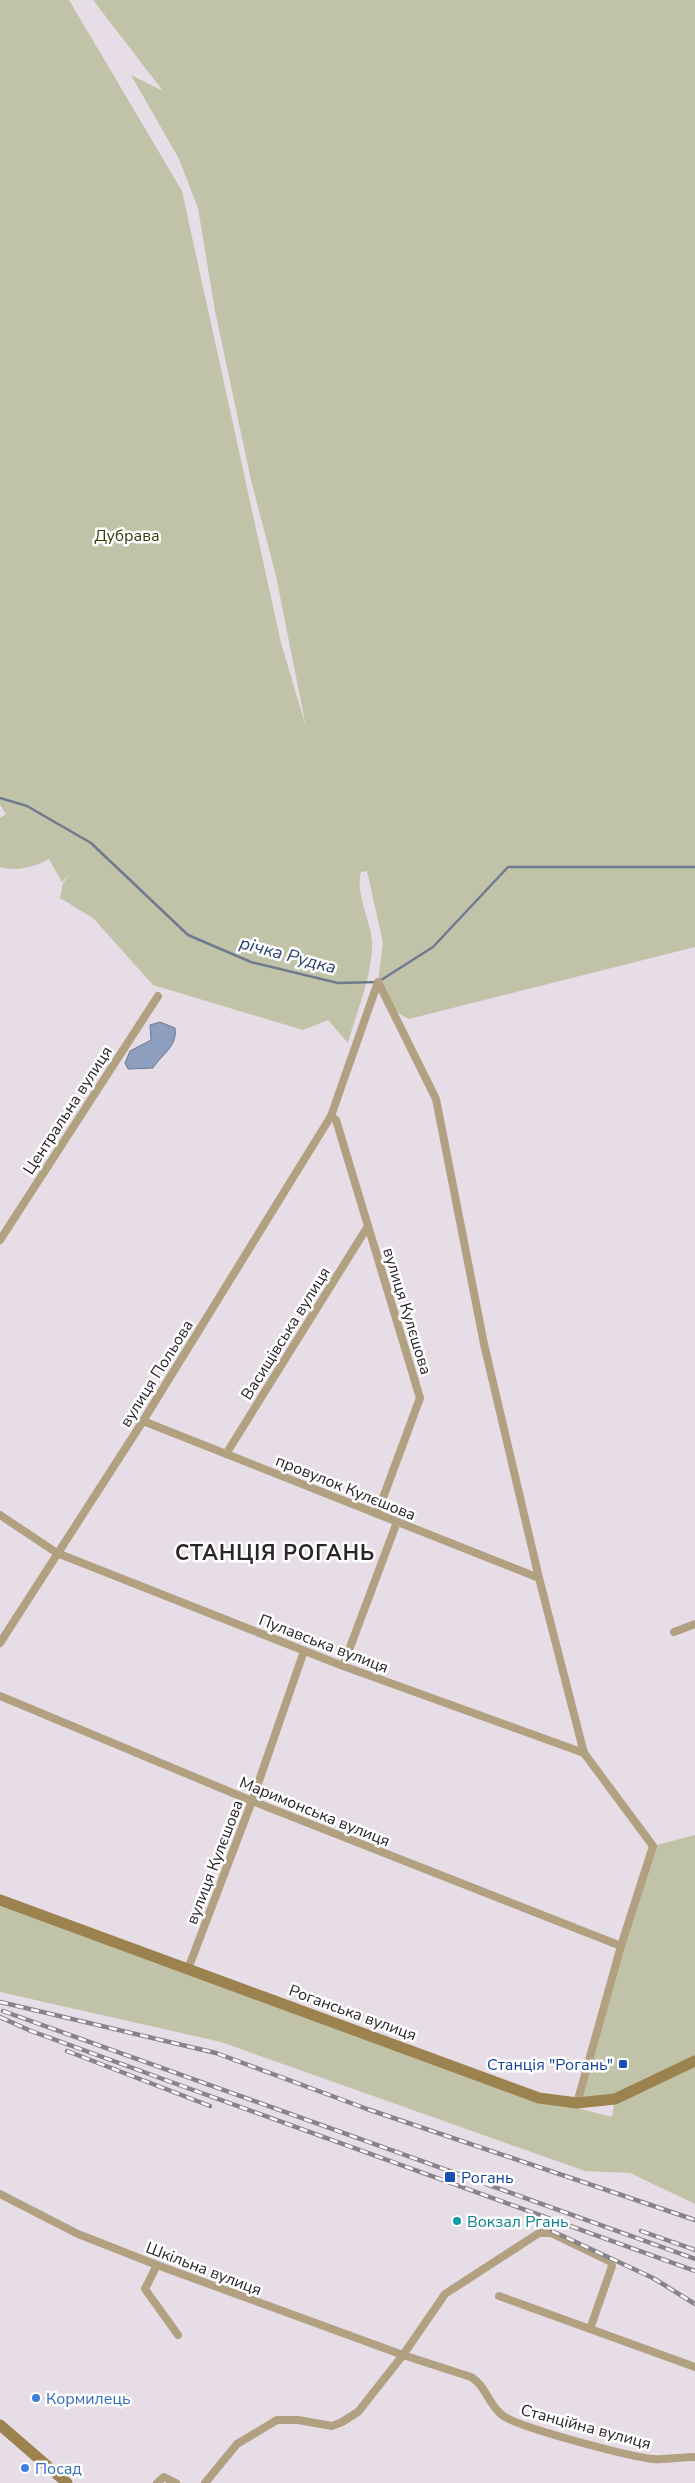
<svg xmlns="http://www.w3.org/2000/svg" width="695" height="2483" viewBox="0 0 695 2483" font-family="'Nunito Sans',sans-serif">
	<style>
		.green { fill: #c0c3a8 }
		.water { fill: #8d9ebe; stroke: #6f7a91 }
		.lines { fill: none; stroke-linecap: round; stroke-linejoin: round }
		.stream { stroke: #6f7a91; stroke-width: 2.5 }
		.street { stroke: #b2a180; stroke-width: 8 }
		.secondary { stroke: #9b824f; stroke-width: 11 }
		.rail-casing { stroke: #888289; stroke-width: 4.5 }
		.rail { stroke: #fff; stroke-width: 2.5; stroke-dasharray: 8; stroke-linecap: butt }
		.transit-dot { fill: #1a4fb4; stroke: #fff; stroke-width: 2 }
		.culture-dot { fill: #0f9aa8; stroke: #fff; stroke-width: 2 }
		.shop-dot { fill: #3f7fe0; stroke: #fff; stroke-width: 2 }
		.labels { text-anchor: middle; stroke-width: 5; stroke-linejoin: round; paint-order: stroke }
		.park-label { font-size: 16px; fill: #373a0c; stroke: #fff }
		.street-label { font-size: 16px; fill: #292529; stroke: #fff }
		.transit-label { font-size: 16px; fill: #164399; stroke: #fff; text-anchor: end }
		.culture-label { font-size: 16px; fill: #0d838f; stroke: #fff; text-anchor: start }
		.shop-label { font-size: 16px; fill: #366cbe; stroke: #fff; text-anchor: start }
		.water-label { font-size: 18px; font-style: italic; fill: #2c4470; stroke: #fff }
		.district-label { font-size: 21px; font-weight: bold; letter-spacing: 1px; fill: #292529; stroke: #fff }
	</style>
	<rect width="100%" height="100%" fill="#e6dde7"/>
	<g class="green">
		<path d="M0,0h69l113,191 99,452 25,84 -30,-151 -25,-96 -36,-169 -17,-103 -19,-49 -48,-84 32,16 -70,-91h602v947l-286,72 -18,-10 -13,-27 5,-39 -16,-72 -6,1c-6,22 9,46 11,69 2,30 -16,72 -24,102l-20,-23 -25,10 -150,-45 -60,-67 -33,-20 3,-15 8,-10 -9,9 -13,-23c-16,8 -31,13 -49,8v-49l6,-4 -6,-9z"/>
		<path d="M695,1835v369l-65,-31 -45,-2 -364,-129 -221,-50v-92l539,198 73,19 3,-18 -38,4 76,-257z"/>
	</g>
	<path class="water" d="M160,1022l15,6c3,18 -13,26 -22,40l-25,1 -3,-6 5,-12 21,-11 -1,-15z"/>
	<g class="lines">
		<path class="stream" d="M0,798l27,8 64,37 97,92 63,27 87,21 40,-1 55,-35 75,-80h187"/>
		<g class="street">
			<path d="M378,982l58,117 48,245 55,234 45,175 69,93 -32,100 -44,157"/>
			<path d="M331,1116l5,4 84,278 -43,116"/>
			<path d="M0,1240l158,-244"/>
			<path d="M143,1421l396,157"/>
			<path d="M226,1454l142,-228"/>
			<path d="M0,1515l57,38 286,113 241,87"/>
			<path d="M674,1632l21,-8"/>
			<path d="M0,1643l143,-222 188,-305 47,-134"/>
			<path d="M343,1666l54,-144"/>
			<path d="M0,1696l252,105 369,145"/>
			<path d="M188,1969l64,-168 52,-150"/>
			<path d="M0,2194l78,40 79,31 246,90 68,22c15,9 17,27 31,38 14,12 129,42 151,44 14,1 28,-2 42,-2"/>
			<path d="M157,2265l-12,24 33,46"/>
			<path d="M499,2296l196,71"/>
			<path d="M157,2483l7,-6 12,6"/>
			<path d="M205,2483l32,-39 40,-24h21l34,6 10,-4 16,-10 45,-57 42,-61 94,-61h12l60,29 1,4 -22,63"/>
		</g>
		<g class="secondary">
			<path d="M0,1900l539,198 38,5 38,-4 80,-38"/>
			<path d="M0,2425l67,58"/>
		</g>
		<g class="rail-casing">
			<g id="rail">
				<path d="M0,2002l216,51 151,56 328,111"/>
				<path d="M3,2011l692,248"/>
				<path d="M0,2017l31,14 140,51 524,189"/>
				<path d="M67,2051l143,55"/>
				<path d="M552,2231l101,47 42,26"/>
				<path d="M641,2231l54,19"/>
			</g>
		</g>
		<use href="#rail" class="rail"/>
	</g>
	<g class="transit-dot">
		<rect x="618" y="2059" width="10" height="10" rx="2.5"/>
		<rect x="444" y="2171" width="12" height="12" rx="2.5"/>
	</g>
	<circle class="culture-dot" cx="457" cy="2221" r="5"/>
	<g class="shop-dot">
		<circle cx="36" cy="2398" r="5"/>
		<circle cx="25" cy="2468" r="5"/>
	</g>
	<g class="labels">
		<g class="park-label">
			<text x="127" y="541">Дубрава</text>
		</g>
		<g class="street-label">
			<text transform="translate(67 1110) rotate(-57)" y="6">Центральна вулиця</text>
			<text transform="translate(408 1311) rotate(73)" y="6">вулиця Кулєшова</text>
			<text transform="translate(285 1333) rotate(-58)" y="6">Васищівська вулиця</text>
			<text transform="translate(156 1373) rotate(-58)" y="6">вулиця Польова</text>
			<text transform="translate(346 1487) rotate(22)" y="6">провулок Кулєшова</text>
			<text transform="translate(324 1643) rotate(21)" y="6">Пулавська вулиця</text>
			<text transform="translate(315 1811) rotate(22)" y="6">Маримонська вулиця</text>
			<text transform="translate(214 1862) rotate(-69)" y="6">вулиця Кулєшова</text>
			<text transform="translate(353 2012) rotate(20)" y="6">Роганська вулиця</text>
			<text transform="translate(204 2268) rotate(21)" y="6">Шкільна вулиця</text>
			<text transform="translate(586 2426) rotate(15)" y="6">Станційна вулиця</text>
		</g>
		<g class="transit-label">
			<text x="613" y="2070">Станція "Рогань"</text>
			<text x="461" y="2183" text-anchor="start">Рогань</text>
		</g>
		<g class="culture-label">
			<text x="467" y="2227">Вокзал Ргань</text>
		</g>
		<g class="shop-label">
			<text x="46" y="2404">Кормилець</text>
			<text x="35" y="2474">Посад</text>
		</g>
		<g class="water-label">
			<text transform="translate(288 955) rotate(15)" y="6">річка Рудка</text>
		</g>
		<g class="district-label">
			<text x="275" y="1560">СТАНЦІЯ РОГАНЬ</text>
		</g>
	</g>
</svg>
